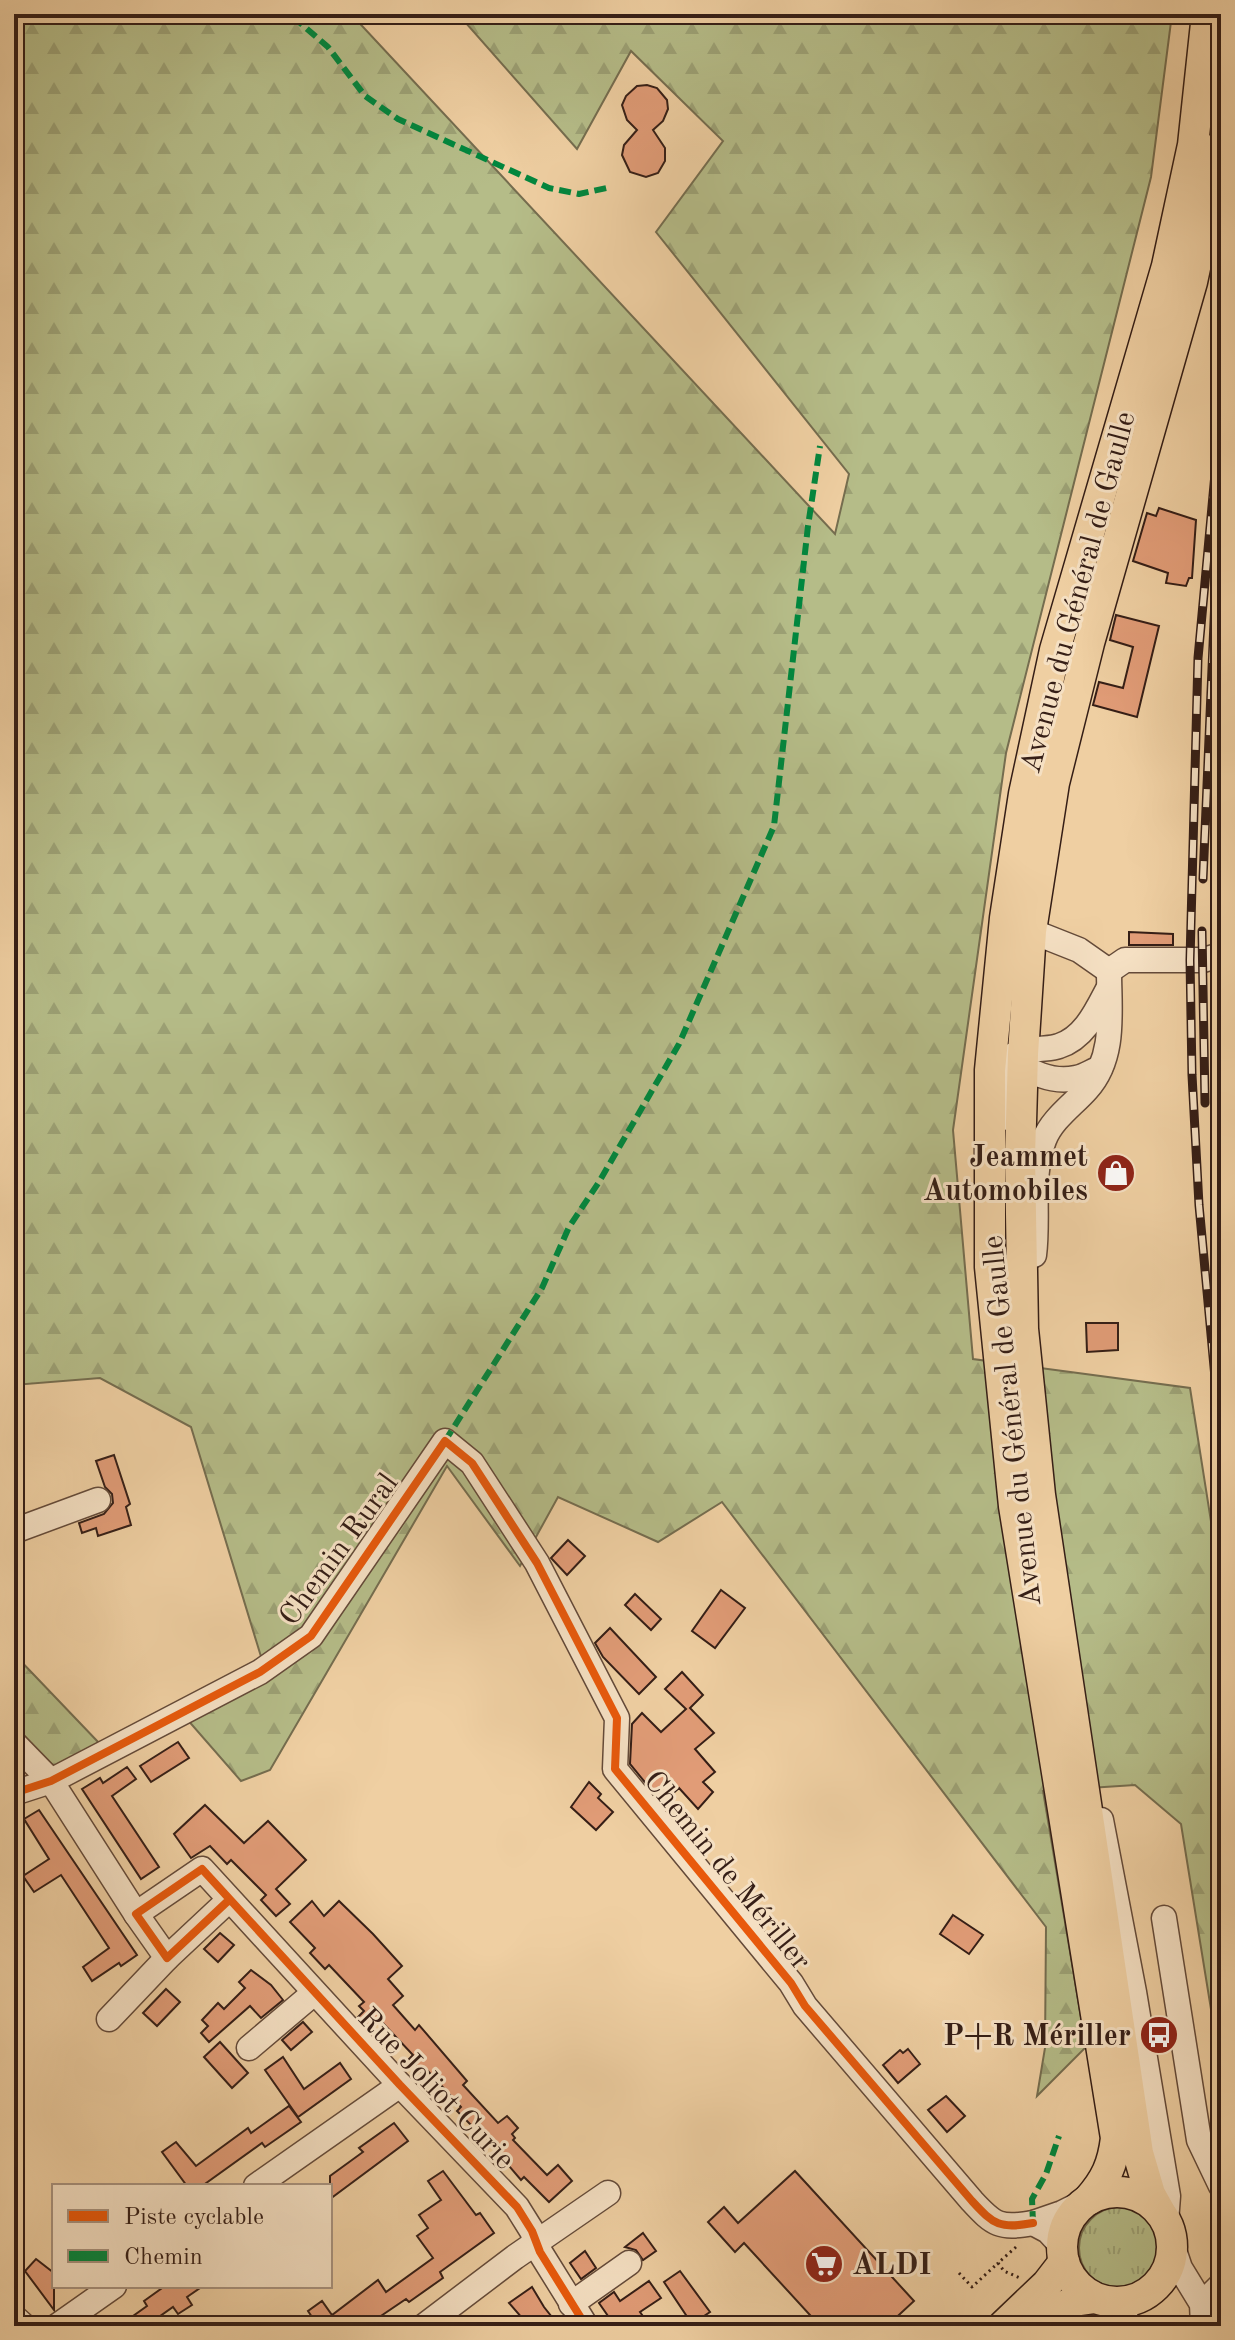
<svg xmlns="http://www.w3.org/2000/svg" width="1235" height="2340" viewBox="0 0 1235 2340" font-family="'Old Standard TT',serif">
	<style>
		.grass { fill: url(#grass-tufts); stroke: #756d4f; stroke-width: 2 }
		.forest { fill: url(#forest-firs); stroke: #756d4f; stroke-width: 2 }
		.building { fill: #e19c77; stroke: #351e16; stroke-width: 2 }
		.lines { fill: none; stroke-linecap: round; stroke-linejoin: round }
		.minor-casing { stroke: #644a39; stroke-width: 27 }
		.major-casing { stroke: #351e16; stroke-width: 33 }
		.path { stroke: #351e16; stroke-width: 3; stroke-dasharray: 2 4; stroke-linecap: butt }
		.minor { stroke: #f5e0c3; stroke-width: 24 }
		.major { stroke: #efcfa2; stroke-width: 30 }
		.rail-casing { stroke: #351e16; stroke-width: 9 }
		.rail { stroke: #f5e0c3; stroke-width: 6; stroke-dasharray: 18; stroke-linecap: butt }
		.quiet { stroke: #00873e; stroke-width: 6; stroke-dasharray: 12 6; stroke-linecap: butt }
		.cycleway-casing { stroke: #f5e0c3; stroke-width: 13 }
		.cycleway { stroke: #e8590c; stroke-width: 8 }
		.labels { text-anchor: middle; stroke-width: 6; stroke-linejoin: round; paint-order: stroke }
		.street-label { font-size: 30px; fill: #351e16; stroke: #f5e0c3 }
		.poi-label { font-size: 30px; font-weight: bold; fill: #351e16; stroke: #f5e0c3; text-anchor: end }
	</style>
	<defs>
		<pattern id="grass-tufts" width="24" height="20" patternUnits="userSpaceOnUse" patternTransform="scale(2)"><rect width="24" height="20" fill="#b5bc88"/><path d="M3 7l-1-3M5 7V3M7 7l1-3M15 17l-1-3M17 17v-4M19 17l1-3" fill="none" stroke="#9ca175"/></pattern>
		<pattern id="forest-firs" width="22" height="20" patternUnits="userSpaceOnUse" patternTransform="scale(2)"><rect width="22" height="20" fill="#b5bc88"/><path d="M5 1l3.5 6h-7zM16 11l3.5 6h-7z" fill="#9ca175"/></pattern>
	</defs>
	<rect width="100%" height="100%" fill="#efcfa2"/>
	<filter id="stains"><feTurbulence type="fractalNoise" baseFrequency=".0025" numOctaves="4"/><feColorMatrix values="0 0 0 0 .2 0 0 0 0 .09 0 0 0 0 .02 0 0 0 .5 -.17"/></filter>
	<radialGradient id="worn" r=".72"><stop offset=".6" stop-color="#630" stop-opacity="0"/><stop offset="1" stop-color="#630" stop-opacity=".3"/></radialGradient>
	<circle class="grass" cx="1120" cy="2248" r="41"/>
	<g class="forest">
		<path d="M14,14h337l484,520 14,-60 -193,-242 67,-91 -92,-90 -54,98 -119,-135h714l-21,163 -145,576 -53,377 20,229 217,29 31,197v486l-40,-247 -46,-39 -92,6 43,256 -49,49 8,-48 1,-121 -324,-425 -64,40 -100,-45 -38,69 -73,-100 -177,304 -29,11 -55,-63 80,-45 -75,-246 -91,-49 -86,7z"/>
		<path d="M14,1654l86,90 -46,22 -40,-32z"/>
	</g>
	<g class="building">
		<path d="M637,86l10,-1 10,3 10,12 1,9 -5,12 -10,9 12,18v13l-7,12 -12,4 -16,-5 -8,-17 2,-10 13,-15 -10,-10 -5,-15 4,-9z"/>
		<path d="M1159,508l37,12 -4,58h-3l-3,8 -20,-3 2,-10 -35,-12 14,-48 9,3z"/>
		<path d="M1116,615l43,11 -22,91 -44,-12 6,-23 24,6 10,-41 -23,-7z"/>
		<path d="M1129,932l44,2v11h-44z"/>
		<path d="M1086,1323h32v27l-31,2z"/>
		<path d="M114,1455l16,49 -4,3 5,18 -33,11 -2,-8 -14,5 -3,-10 25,-9 9,-11 -1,-9 -7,-7 -9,-26z"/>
		<path d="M568,1540l17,16 -18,19 -16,-17z"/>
		<path d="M721,1590l24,18 -30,40 -23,-17z"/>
		<path d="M635,1594l26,25 -10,11 -26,-25z"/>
		<path d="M610,1628l46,49 -17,17 -36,-37 -8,-14z"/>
		<path d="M682,1672l21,23 -13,13 24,25 -19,16 20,23 -12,10 10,10 -15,17 -19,-21 -17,15 -32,-39 2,-40 10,-11 19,19 25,-23 -21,-20z"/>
		<path d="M178,1742l11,16 -38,24 -11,-16z"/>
		<path d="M127,1767l9,12 -24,17 47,71 -18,12 -59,-90 18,-11 3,5z"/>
		<path d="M589,1782l12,12 -3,4 15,14 -17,18 -25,-23z"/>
		<path d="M205,1805l39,38 24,-22 38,39 -30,29 14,15 -14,12 -15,-16 5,-5 -35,-35 -4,4 -17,-18 -19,12 -17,-24z"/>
		<path d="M39,1810l98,145 -16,11 -2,-3 -27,18 -9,-14 26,-19 -48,-73 -27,17 -11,-16 26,-17 -25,-40z"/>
		<path d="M312,1901l12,15 15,-15 34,33 29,32 -14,13 15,17 -10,9 22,25 4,-5 48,56 -4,4 35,38 9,-7 11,12 -6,6 3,4 -2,2 34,35 11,-10 14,16 -23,21 -25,-25 -3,3 -46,-54 -2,1 -16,-16 4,-4 -34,-37 -4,4 -14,-15 4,-4 -34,-36 -10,10 -11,-12 6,-6 -5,-5 5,-4 -35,-37 -4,4 -15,-16 5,-5 -25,-26z"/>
		<path d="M953,1915l30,20 -14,19 -29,-20z"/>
		<path d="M220,1933l14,12 -16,17 -14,-13z"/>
		<path d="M251,1970l20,15 12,15 -22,18 -11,-12 -41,36 -8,-9 7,-7 -6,-6 16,-17 6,6 21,-21 -6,-6z"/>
		<path d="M166,1989l14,13 -23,24 -14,-13z"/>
		<path d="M303,2022l9,10 -21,18 -9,-10z"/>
		<path d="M220,2042l28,31 -16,15 -28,-31z"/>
		<path d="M908,2049l12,15 -22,19 -15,-18 17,-15 3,3z"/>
		<path d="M283,2057l21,32 36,-26 11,16 -53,38 -33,-47z"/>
		<path d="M946,2096l19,20 -18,16 -19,-22z"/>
		<path d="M289,2106l12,16 -36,25 -3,-4 -60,43h-15l-25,-34 14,-10 20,24 52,-38 3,5z"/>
		<path d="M394,2123l14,18 -78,58v-23l33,-24 -4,-4z"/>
		<path d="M443,2171l33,44 4,-2 14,20 -54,39 3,6 -34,24 -3,-3 -40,27h-48l-10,-15 14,-10 10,14 46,-35 8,12 47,-34 -16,-22 11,-8 -9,-13 22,-15 -13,-19z"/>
		<path d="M795,2171l119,130 -27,25h-67l-76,-83 -9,9 -27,-30 16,-15 14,16z"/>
		<path d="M643,2233l13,18 -13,9 -7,-10 -11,-3z"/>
		<path d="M585,2251l11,17 -15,11 -11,-16z"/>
		<path d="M36,2259l18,14v37l-29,-39z"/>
		<path d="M680,2271l30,41 -18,12 -28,-42z"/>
		<path d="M649,2281l12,17 -21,14 10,14h-35l-16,-23 15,-11 6,9z"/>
		<path d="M165,2286h38l-16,11 5,8 -14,9 -5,-7 -27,19h-27l28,-20 -3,-5z"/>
		<path d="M532,2287l12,20 15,19h-30l-20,-23z"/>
	</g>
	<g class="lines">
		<g class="minor-casing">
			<g id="minor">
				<path d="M1031,931l48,19 30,21"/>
				<path d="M1109,971l16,-11h78l18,-5"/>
				<path d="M1013,1055c12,18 41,28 63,23 8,-1 16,-7 24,-10"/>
				<path d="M1003,1118c1,-28 -1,-60 31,-68 8,-2 17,-1 25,-4 25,-8 37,-34 48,-55"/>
				<path d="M1034,1255c5,-38 -4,-79 10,-115 8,-21 29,-35 43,-51 29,-32 22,-78 22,-118"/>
				<path d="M14,1531l84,-31"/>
				<path d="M14,1743l37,38 85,133"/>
				<path d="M14,1793l37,-12 209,-109 51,-36 134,-195 27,22 65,100 80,155 -2,51 176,214 14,23 167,195c22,24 28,28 61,22"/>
				<path d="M1101,1820l33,172 34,204 -2,26"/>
				<path d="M229,1900l-62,58 -31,-44 66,-45 198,216 117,122 15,24 8,21 46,74"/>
				<path d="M1164,1918l35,222 22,46"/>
				<path d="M109,2019l58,-61"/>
				<path d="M249,2048l65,-55"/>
				<path d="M256,2186l144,-101"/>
				<path d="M1172,2244l8,24 22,36 1,22"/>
				<path d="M1062,2246l-14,-15 -15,-8 29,-10 26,-13"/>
				<path d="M1119,2302l10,24"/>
				<path d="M571,2304l58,-41"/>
				<path d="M1202,2304l19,-19"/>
				<path d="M14,2317l10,9"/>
				<path d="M57,2326l57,-40"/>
				<path d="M424,2326l91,-69 93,-64"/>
			</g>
		</g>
		<g class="major-casing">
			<g id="major">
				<circle cx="1117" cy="2247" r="55"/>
				<path d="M1088,2200c18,-20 25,-36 28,-62l-102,-632 -24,-239v-197l15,-152 19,-124 31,-144 112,-384 26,-121 14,-131"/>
				<path d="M1160,2212l-10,-18 -12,-41 -98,-658 -17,-166 -3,-173 3,-102 8,-123 23,-148 35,-140 103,-361 29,-137"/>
				<path d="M1003,2326l44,-42 17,-22"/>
				<path d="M1025,2326l49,-25 21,-3"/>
			</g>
		</g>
		<g class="path">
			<path d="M1016,2247l-18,16 6,8 16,7"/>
			<path d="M959,2273l13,14 26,-24"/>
		</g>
		<use href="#minor" class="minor"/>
		<use href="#major" class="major"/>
		<g class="rail-casing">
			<g id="rail">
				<path d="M1221,409l-23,249 -8,302 2,115 7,130 22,237"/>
				<path d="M1220,720l1,70"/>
				<path d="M1203,879l12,-280"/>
				<path d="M1202,931l3,172"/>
			</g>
		</g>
		<use href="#rail" class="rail"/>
		<g class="quiet">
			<path d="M256,14l43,8 29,25 37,49 33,23 151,69 30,6 32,-7"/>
			<path d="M445,1441l97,-153 27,-61 30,-45 80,-138 95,-218 34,-300 12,-80"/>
			<path d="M1033,2223l-1,-24 14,-25 13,-38"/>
		</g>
		<g class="cycleway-casing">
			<g id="cycleway">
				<path d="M14,1793l37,-12 209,-109 51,-36 134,-195 27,22 65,100 80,155 -2,51 176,214 14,23 167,195c22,24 28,28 61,22"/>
				<path d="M229,1900l-62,58 -31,-44 66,-45 198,216 117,122 15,24 8,21 46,74"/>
			</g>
		</g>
		<use href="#cycleway" class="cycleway"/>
	</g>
	<defs>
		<g id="shop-disc" transform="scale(2)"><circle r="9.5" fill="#8f2418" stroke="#f5e0c3"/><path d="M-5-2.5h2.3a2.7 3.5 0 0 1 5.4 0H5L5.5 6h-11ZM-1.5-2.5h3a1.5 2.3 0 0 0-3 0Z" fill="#fff"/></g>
		<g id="bus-disc" transform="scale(2)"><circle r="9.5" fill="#8f2418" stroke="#f5e0c3"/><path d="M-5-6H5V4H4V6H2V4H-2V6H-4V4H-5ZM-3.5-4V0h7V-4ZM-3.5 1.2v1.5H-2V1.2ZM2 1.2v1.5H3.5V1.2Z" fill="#fff"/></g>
		<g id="supermarket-disc" transform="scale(2)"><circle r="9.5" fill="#8f2418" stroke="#f5e0c3"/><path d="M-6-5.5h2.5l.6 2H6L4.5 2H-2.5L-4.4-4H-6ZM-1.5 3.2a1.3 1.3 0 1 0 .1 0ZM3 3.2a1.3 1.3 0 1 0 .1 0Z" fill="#fff"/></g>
	</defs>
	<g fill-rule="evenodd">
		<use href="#shop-disc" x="1116" y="1173"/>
		<use href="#bus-disc" x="1159" y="2035"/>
		<use href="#supermarket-disc" x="824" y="2264"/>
	</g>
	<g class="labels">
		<g class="street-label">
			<text transform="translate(1077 592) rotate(-75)" y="10">Avenue du Général de Gaulle</text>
			<text transform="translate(1011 1421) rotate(-96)" y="10">Avenue du Général de Gaulle</text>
			<text transform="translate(338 1549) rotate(-54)" y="10">Chemin Rural</text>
			<text transform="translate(728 1870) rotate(51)" y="10">Chemin de Mériller</text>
			<text transform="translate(437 2088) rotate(46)" y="10">Rue Joliot Curie</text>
		</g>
		<g class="poi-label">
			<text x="1088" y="1166">Jeammet<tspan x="1088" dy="34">Automobiles</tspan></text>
			<text x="1131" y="2045">P+R Mériller</text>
			<text x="852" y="2274" text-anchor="start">ALDI</text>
		</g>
	</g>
	<rect width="1235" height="2340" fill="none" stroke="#efcfa2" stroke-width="48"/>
	<rect x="16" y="16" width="1203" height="2308" fill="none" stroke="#351e16" stroke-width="4"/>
	<rect x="24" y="24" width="1187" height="2292" fill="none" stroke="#351e16" stroke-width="2"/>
	<rect x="52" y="2184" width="280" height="104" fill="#f5e0c3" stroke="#a8927e" stroke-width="2"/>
	<rect x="68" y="2210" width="40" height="12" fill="#e8590c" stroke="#a8927e" stroke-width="2"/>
	<text x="124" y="2224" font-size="24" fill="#351e16">Piste cyclable</text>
	<rect x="68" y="2250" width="40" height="12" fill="#00873e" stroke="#a8927e" stroke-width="2"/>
	<text x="124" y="2264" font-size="24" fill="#351e16">Chemin</text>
	<rect width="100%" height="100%" filter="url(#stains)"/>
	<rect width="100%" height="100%" fill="url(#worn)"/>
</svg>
